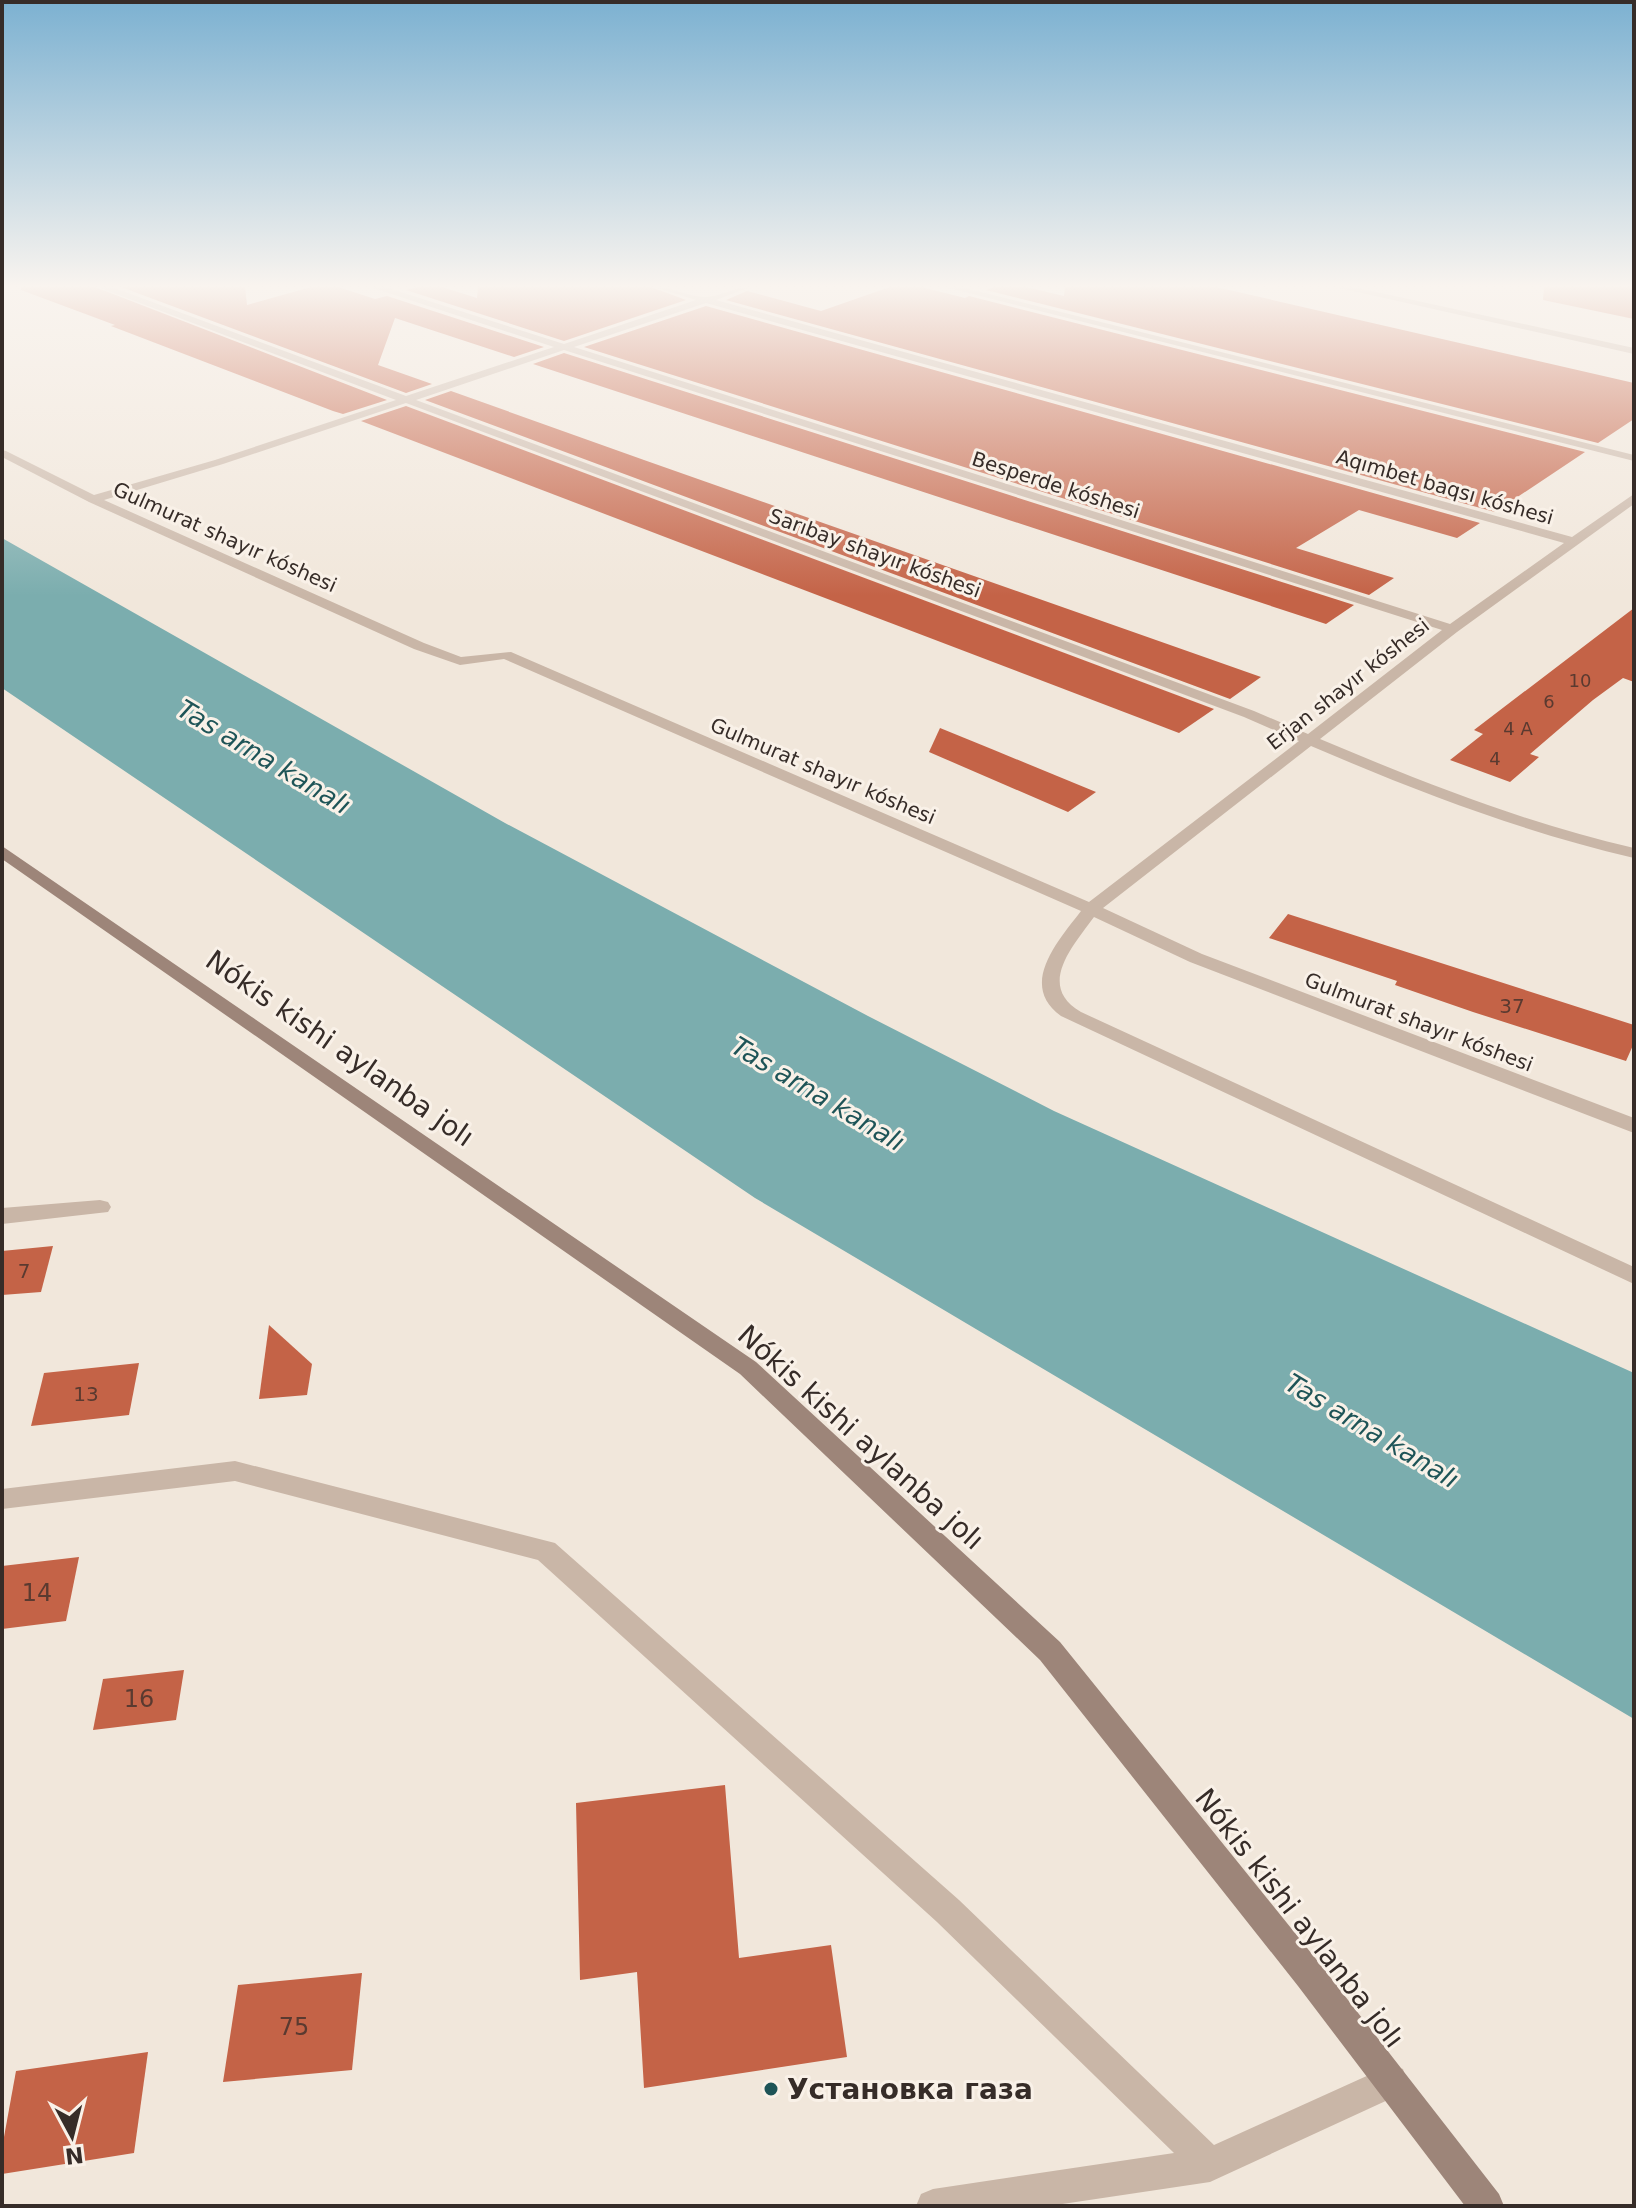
<svg xmlns="http://www.w3.org/2000/svg" width="1636" height="2208" viewBox="0 0 1636 2208" font-family="'DejaVu Sans',sans-serif">
	<style>
		.water { fill: #7badae }
		.building { fill: #c46347 }
		.lines { fill: none; stroke-linecap: round; stroke-linejoin: round }
		.street { fill: #c9b6a7; fill-rule: evenodd }
		.secondary { fill: #9d8579; fill-rule: evenodd }
		.poi-dot { fill: #1e5457; stroke: #f9f1e8; stroke-width: 3 }
		.labels { text-anchor: middle; stroke-width: 6; stroke-linejoin: round; paint-order: stroke }
		.far-number-label { font-size: 18px; fill: #5a3a30 }
		.far-street-label { font-size: 20px; fill: #362c28; stroke: #f9f1e8 }
		.number-label { font-size: 20px; fill: #5a3a30 }
		.near-number-label { font-size: 24px; fill: #5a3a30 }
		.water-label { font-size: 26px; font-style: italic; fill: #1e5457; stroke: #f9f1e8 }
		.near-street-label { font-size: 28px; fill: #362c28; stroke: #f9f1e8 }
		.near-poi-label { font-size: 28px; font-weight: bold; fill: #362c28; stroke: #f9f1e8; text-anchor: start }
	</style>
	<rect width="100%" height="100%" fill="#f1e7db"/>
	<path class="water" d="M2,538l503,285 363,193 186,95 580,262v346l-879,-521 -753,-510z"/>
	<g class="building">
		<path d="M21,287h74l292,113 -44,14 -10,-3 -222,-85 4,-1 -94,-35z"/>
		<path d="M121,287h124l2,18 64,-18h27l37,12 12,-3 157,51 -30,10 -119,-39 -17,47 54,19 -26,9z"/>
		<path d="M417,287h25l35,11 1,-11h173l35,13 -122,41 -158,-51z"/>
		<path d="M890,287h31l44,11 4,-2 616,156 -90,60 -769,-212 21,-9 74,20z"/>
		<path d="M994,287h32l38,9 1,-9h151l418,96v36l-36,24 -612,-153z"/>
		<path d="M1544,287h90v32l-91,-19z"/>
		<path d="M706,306l774,217 -23,15 -98,-28 -63,38 98,30 -25,17 -785,-248z"/>
		<path d="M564,353l790,252 -28,19 -793,-260z"/>
		<path d="M451,391l193,69 617,217 -31,22 -805,-299z"/>
		<path d="M406,406l808,303 -35,24 -818,-312z"/>
		<path d="M1634,608v74l-11,-4 -30,22 -63,54 9,3 -29,25 -60,-22 33,-26 -9,-4z"/>
		<path d="M940,728l54,22 102,42 -28,20 -139,-60z"/>
		<path d="M1288,914l346,111v18l-8,18 -153,-49 -78,-27 2,-4 -128,-43z"/>
		<path d="M53,1246l-12,46 -39,3v-44z"/>
		<path d="M269,1325l43,39 -5,31 -48,4z"/>
		<path d="M139,1363l-10,52 -98,11 13,-53z"/>
		<path d="M79,1557l-13,64 -64,8v-63z"/>
		<path d="M184,1670l-8,50 -83,10 10,-51z"/>
		<path d="M725,1785l14,173 92,-13 16,112 -203,31 -7,-116 -57,8 -4,-177z"/>
		<path d="M362,1973l-10,97 -129,12 15,-97z"/>
		<path d="M148,2052l-14,101 -132,21v-26l14,-77z"/>
	</g>
	<g class="lines">
		<g class="street">
			<path d="M98,287h14l294,109 148,-49 -184,-60h15l179,57 132,-44 -42,-13c18,0 35,10 51,10 15,0 29,-10 45,-10l-34,13 856,237 62,-43v10l-177,128 -137,107c102,43 205,84 314,109v10c-112,-26 -218,-67 -323,-112l-208,162 99,46 432,164v15l-444,-171 -96,-45c-21,29 -58,69 -13,95l553,255v17l-573,-268c-43,-31 -3,-75 20,-105l-577,-252 -44,6 -46,-16 -325,-147 -87,-45v-7l4,1 88,44 121,-35 181,-60zM706,303l858,240 -114,81 -876,-277zM564,350l878,280 -134,104 -54,-23 -838,-311zM406,403l838,314 55,24 -210,161 -578,-250 -50,5 -37,-14 -320,-143 119,-36z"/>
			<path d="M945,287h16l673,168v6z"/>
			<path d="M1335,287h18l281,61v6z"/>
			<path d="M100,1200l8,2 3,5 -3,5 -106,12v-16z"/>
			<path d="M235,1461l320,82 404,357 255,245 177,-80 12,4 4,12 -4,12 -193,89 -161,24h-133l5,-12 12,-5 241,-36 -237,-231 -399,-362 -303,-79 -233,28v-20z"/>
		</g>
		<path class="secondary" d="M2,846l754,516 304,280 260,322 179,230 5,12h-39l-167,-220 -258,-326 -300,-286 -738,-515z"/>
	</g>
	<linearGradient id="sky" x2="0" y2="1"><stop stop-color="#7cb1d1"/><stop offset="0.48" stop-color="#f9f4ef"/><stop offset="1" stop-color="#f9f4ef" stop-opacity="0"/></linearGradient>
	<rect width="1636" height="596" fill="url(#sky)"/>
	<circle class="poi-dot" cx="771" cy="2089" r="8"/>
	<g class="labels">
		<g class="far-number-label">
			<text x="1580" y="687">10</text>
			<text x="1549" y="708">6</text>
			<text x="1518" y="735">4 А</text>
			<text x="1495" y="765">4</text>
		</g>
		<g class="far-street-label">
			<text transform="translate(1056 485) rotate(18)" y="7">Besperde kóshesi</text>
			<text transform="translate(1445 487) rotate(16)" y="7">Aqımbet baqsı kóshesi</text>
			<text transform="translate(225 537) rotate(24)" y="7">Gulmurat shayır kóshesi</text>
			<text transform="translate(875 553) rotate(20)" y="7">Sarıbay shayır kóshesi</text>
			<text transform="translate(1348 684) rotate(-38)" y="7">Erjan shayır kóshesi</text>
			<text transform="translate(823 771) rotate(23)" y="7">Gulmurat shayır kóshesi</text>
			<text transform="translate(1419 1022) rotate(21)" y="7">Gulmurat shayır kóshesi</text>
		</g>
		<g class="number-label">
			<text x="1512" y="1013">37</text>
			<text x="24" y="1278">7</text>
			<text x="86" y="1401">13</text>
		</g>
		<g class="near-number-label">
			<text x="37" y="1601">14</text>
			<text x="139" y="1707">16</text>
			<text x="294" y="2035">75</text>
		</g>
		<g class="water-label">
			<text transform="translate(264 757) rotate(31)" y="9">Tas arna kanalı</text>
			<text transform="translate(818 1094) rotate(31)" y="9">Tas arna kanalı</text>
			<text transform="translate(1372 1431) rotate(31)" y="9">Tas arna kanalı</text>
		</g>
		<g class="near-street-label">
			<text transform="translate(340 1048) rotate(35)" y="10">Nókis kishi aylanba jolı</text>
			<text transform="translate(861 1437) rotate(42)" y="10">Nókis kishi aylanba jolı</text>
			<text transform="translate(1300 1918) rotate(52)" y="10">Nókis kishi aylanba jolı</text>
		</g>
		<g class="near-poi-label">
			<text x="787" y="2099">Установка газа</text>
		</g>
	</g>
	<rect width="1636" height="2208" fill="none" stroke="#362c28" stroke-width="8"/>
	<g transform="translate(72 2136) rotate(173)" stroke="#f9f1e8" stroke-width="6" paint-order="stroke">
	<path d="M0-6L14 30L0 20L-14 30Z" fill="#362c28"/>
	<text y="-12" font-size="22" font-weight="bold" text-anchor="middle" fill="#362c28">N</text>
	</g>
</svg>
